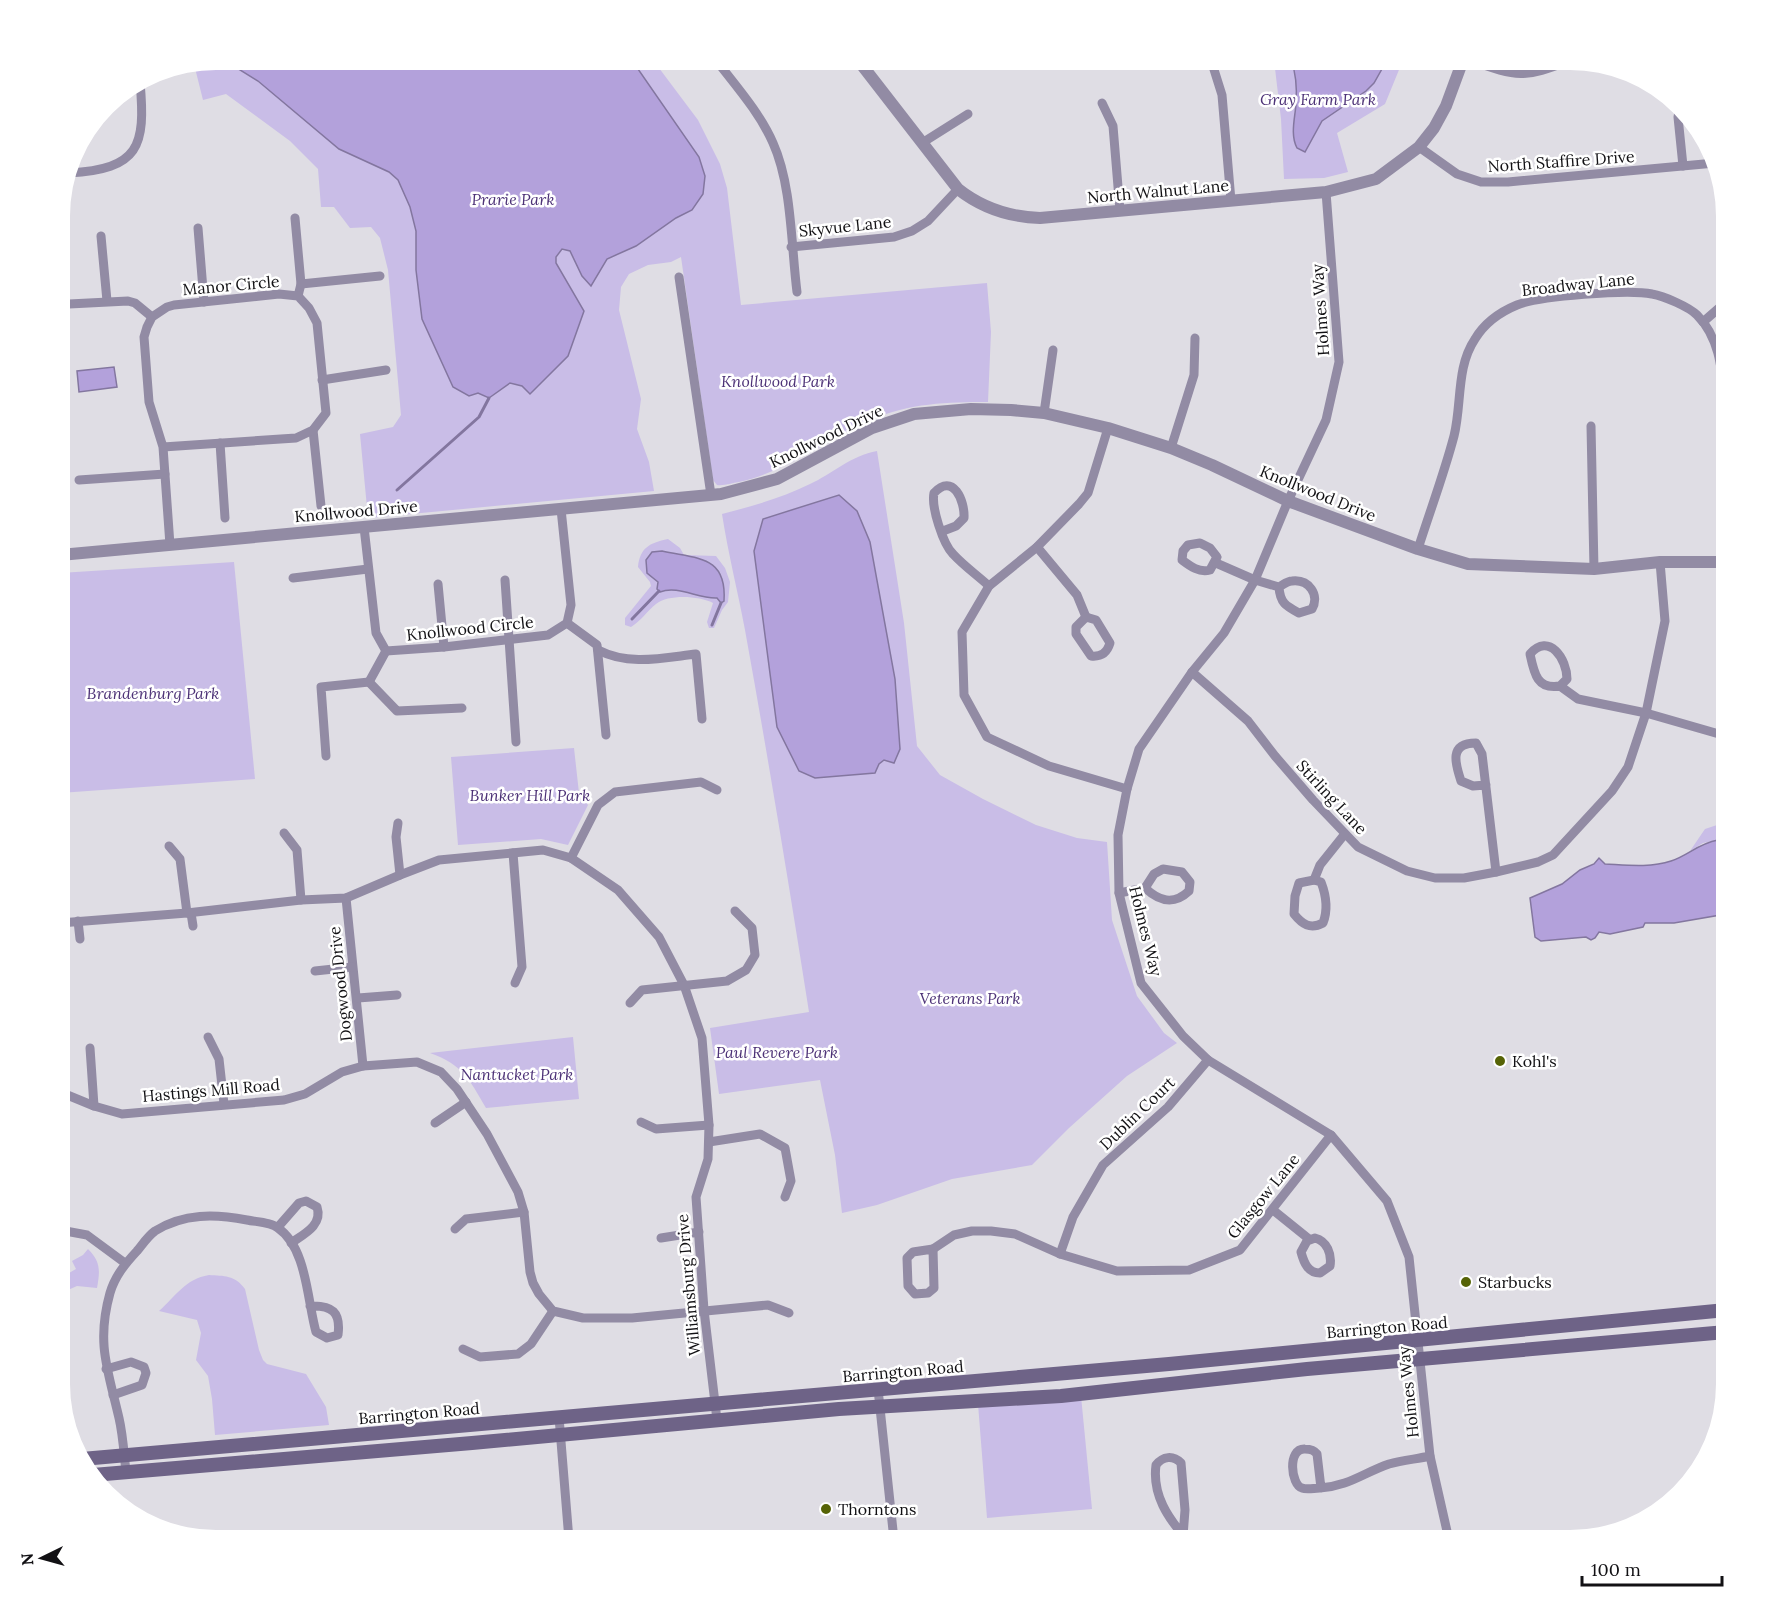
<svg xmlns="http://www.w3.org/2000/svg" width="1786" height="1600" viewBox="0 0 1786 1600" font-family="Lora,serif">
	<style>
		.green { fill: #c9bde7 }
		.water { fill: #b3a1db; stroke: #83769f; stroke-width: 1.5 }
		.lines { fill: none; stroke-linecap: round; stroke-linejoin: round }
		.stream { stroke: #83769f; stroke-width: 3 }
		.minor { stroke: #928ba4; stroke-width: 9 }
		.tertiary { stroke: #928ba4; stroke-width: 12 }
		.secondary { stroke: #6e6387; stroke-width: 14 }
		.poi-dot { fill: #566306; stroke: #fff; stroke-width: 2 }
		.labels { text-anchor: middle; stroke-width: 5; stroke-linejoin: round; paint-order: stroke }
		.park-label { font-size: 16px; font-style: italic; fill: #4d3277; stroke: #fff }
		.street-label { font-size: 16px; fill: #121114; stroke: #fff }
		.poi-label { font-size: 16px; fill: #121114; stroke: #fff; text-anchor: start }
	</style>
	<rect width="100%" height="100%" fill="#dfdde4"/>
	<g class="green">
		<path d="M216,60h437l45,60 22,44 7,24 14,117 246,-22 4,49 -3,70c-40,0 -79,1 -117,18 -45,20 -83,51 -132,62 -7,1 -15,4 -22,3l-4,-5 -32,-223 -10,5 -23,3 -19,9 -8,13 -2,23 22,89 -4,30 12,33 5,29 -286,27 -8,-84 33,-7 8,-12 -13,-145 -8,-32 -9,-11 -21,1 -16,-21h-13l-3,-38 -28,-28 -64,-47 -23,6 -9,-36z"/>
		<path d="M1274,60h129l-18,44 -48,29 11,39 -24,6 -40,1 -3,-60z"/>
		<path d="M877,451l27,172 13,123 23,29 43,24 53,26 41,13 30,4 5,78 25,76 27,37 13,10 -50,33 -58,52 -37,37 -80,14 -75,26 -35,8 -7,-58 -15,-75 -101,14 -9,-66 99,-16c-20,-127 -41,-255 -64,-382 -7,-38 -17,-77 -23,-116 31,-8 59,-16 88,-30 22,-10 42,-29 67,-33z"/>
		<path d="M668,539l12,9 4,7 32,1 9,12 5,14 -2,20 -6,8 -8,18h-5l-2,-6 6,-19c-14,-7 -44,-9 -57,1 -9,7 -15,17 -25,23l-6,-2v-7l26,-32 -1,-4 -12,-15c2,-19 11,-24 30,-28z"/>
		<path d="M234,562l21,217 -195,14v-220z"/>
		<path d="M574,748l5,45 9,12 -20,40 -27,-6 -83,6 -7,-88z"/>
		<path d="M1717,825l9,4v16l-8,-5 -15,3 -13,8 15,-22z"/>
		<path d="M573,1037l6,62 -93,9c-17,-29 -23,-43 -56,-55z"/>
		<path d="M88,1249c13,13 12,22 9,39l-20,-2 -9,4 -4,-1 -2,-5 1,-4 7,-4 -1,-3 7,-4 -4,-8 11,-6z"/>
		<path d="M209,1275c15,1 26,0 36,14l14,61 4,10 4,4 39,10 20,33 3,18 -114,10 -3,-36 -4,-23 -12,-16 5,-27 -4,-13 -38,-9c17,-15 26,-32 50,-36z"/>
		<path d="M1081,1396l11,113 -105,9 -9,-114z"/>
	</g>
	<g class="water">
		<path d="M224,60h400l8,3 6,6 61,88 6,19 -2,18 -11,16 -16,8 -40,28 -29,13 -16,27 -9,-10 -12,-25 -8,-2 -6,8v6l28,48 -16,45 -38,38 -8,-8 -12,-3 -21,15 -11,-5 -9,3 -16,-9 -31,-68 -6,-49v-39l-6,-24 -12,-27 -9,-8 -50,-23 -81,-68z"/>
		<path d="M1291,60h96l-13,23 -8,8 -44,30 -17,31 -8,-4c-7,-13 -2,-30 -1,-44 1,-14 0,-31 -5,-44z"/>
		<path d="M114,367l3,20 -38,5 -2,-21z"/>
		<path d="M839,495l18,16 13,31 25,137 5,70 -6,14 -10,-3 -5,4 -4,9 -60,5 -16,-7 -22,-44 -23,-176 9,-32z"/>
		<path d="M662,551c35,8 65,4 62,50l-3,2 -4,-5c-19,1 -39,-13 -57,-6l-3,-3 1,-7 -11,-9 -1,-13 6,-8z"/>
		<path d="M1718,840l8,5v69l-52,9h-29l-2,4 -33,7 -11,-2 -4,6 -4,2 -5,-3 -45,4 -6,-4 -5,-39 32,-14 18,-14 14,-6 5,-6 6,6c21,1 45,4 66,-3 18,-6 26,-17 47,-21z"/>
	</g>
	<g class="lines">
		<g class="stream">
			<path d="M397,490l82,-73 10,-19"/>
			<path d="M632,619l27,-28"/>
			<path d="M712,625l9,-22"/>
		</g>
		<g class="minor">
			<path d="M716,60c20,26 44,53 57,83 19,42 18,102 24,149"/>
			<path d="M1211,60l11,35 9,106"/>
			<path d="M1469,60c49,17 53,19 102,0"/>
			<path d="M1102,103l11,23 7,85"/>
			<path d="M1680,106l-2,11 5,49"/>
			<path d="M922,143l46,-29"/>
			<path d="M1419,147l38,27 24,8h27l207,-19"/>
			<path d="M69,173c70,-4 77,-26 71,-91"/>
			<path d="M1326,192l13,170 -13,58 -38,81 -33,79 -31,53 -32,39 -53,77 -12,40 -9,46 1,58 22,90 42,53 25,24 123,75 56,66 22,56 21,199 19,84"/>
			<path d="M295,218l6,66 -3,12"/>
			<path d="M198,228l6,74"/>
			<path d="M101,236l6,65"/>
			<path d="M791,247l103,-10 18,-6 16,-10 30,-32"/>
			<path d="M679,277l32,218"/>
			<path d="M301,284l79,-8"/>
			<path d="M69,304l59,-3 7,2 17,14"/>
			<path d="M1703,322l23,-20"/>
			<path d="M322,380l64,-10"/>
			<path d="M1044,413l9,-63"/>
			<path d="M1591,426l3,143"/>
			<path d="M1108,428l-20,65 -9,11 -42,43 -48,39 -27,46 2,63 23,42 62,29 78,23"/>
			<path d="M313,430l8,76"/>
			<path d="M220,443l5,75"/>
			<path d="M163,447l133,-9 17,-8 13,-17 -9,-90 -8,-15 -11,-12 -19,-2 -105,11 -7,2 -15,10 -5,10 -3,10 5,65 14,45 7,98"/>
			<path d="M1171,448l23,-73 1,-37"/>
			<path d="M79,480l86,-6"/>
			<path d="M364,527l12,106 10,18"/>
			<path d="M943,531l13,-5 8,-8c1,-17 -11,-46 -30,-25 -3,14 9,51 19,61 11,12 24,21 36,32"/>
			<path d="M1200,543l10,5 7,9 -7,13c-11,3 -20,-4 -28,-10l1,-9 5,-6z"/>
			<path d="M1037,547l40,48 9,22"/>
			<path d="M1418,549c12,-38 26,-75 36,-113 8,-32 2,-69 21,-97 9,-15 25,-27 42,-34 21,-9 112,-16 135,-11 12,2 37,13 45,21 26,26 25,64 29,98"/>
			<path d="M1723,562l-2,-74 5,-31"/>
			<path d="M1216,563l39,17 24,7c4,-2 8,-6 13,-6 17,-2 28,14 20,28l-13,4c-13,-7 -19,-10 -20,-26"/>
			<path d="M293,578l75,-9"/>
			<path d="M505,580l11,162"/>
			<path d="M438,584l6,63"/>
			<path d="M1086,617l10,3 14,23c-3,10 -9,14 -19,13l-15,-22v-7z"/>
			<path d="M567,623l30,22 9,90"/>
			<path d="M598,650c31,16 64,8 98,4l6,65"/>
			<path d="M386,651l58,-4 104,-12 19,-12 4,-18 -10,-96"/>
			<path d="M1192,672l56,49 27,35 38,44 45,47 49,24 28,7h29l32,-6 42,-10 15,-7 59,-64 16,-24 18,-54 19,-92 -5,-59"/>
			<path d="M369,682l28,29 65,-3"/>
			<path d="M369,682l17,-31"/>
			<path d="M1560,686l7,-7c0,-20 -18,-47 -37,-25 4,19 7,36 30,32l18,13 68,14 80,23"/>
			<path d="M326,756l-5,-69 48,-5"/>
			<path d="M1486,785l-13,1 -12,-5c-6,-18 -12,-38 15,-38l6,11 14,118"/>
			<path d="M398,823l-2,14 4,38"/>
			<path d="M284,833l13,17 4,50"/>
			<path d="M169,846l11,13 7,54"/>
			<path d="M513,853l9,114 -7,16"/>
			<path d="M571,858l27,-53 17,-13 86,-10 16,8"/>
			<path d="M1163,869l19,3 8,10 -1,9c-16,15 -30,10 -44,-3l9,-14z"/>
			<path d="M1314,880l7,2c5,13 7,28 2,41 -13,7 -21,1 -29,-9l1,-18 4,-13z"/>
			<path d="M1314,880l6,-15 24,-30"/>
			<path d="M1119,893l26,-5"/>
			<path d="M346,898l17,168"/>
			<path d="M191,913l2,13"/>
			<path d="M78,921l2,18"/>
			<path d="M60,923l127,-10 114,-13 45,-2 54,-23 39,-15 104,-10 28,8 47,32 41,47 25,48 18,53 7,87 -1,34 -12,38 8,113 13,110"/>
			<path d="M315,971l37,-4"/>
			<path d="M358,998l39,-3"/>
			<path d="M630,1003l12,-13 85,-9 19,-11 9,-15 -3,-27 -17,-17"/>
			<path d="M208,1037l11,22 5,45"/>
			<path d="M90,1048l4,58"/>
			<path d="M60,1092l34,14 28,8 162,-14 21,-6 37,-22 21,-6 54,-4 24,10 16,17 30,45 31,58 6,20 6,60 3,11 6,11 14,17 30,7h49l136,-13 21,8"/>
			<path d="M641,1122l15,7 53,-4"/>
			<path d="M435,1123l31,-21"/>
			<path d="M709,1142l51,-8 25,14 6,33 -6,16"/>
			<path d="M1273,1210l36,29"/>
			<path d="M278,1227l21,-24 7,-2 11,6c6,18 -13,27 -26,36"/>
			<path d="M455,1229l11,-10 58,-7"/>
			<path d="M60,1230l27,5 38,28"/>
			<path d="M661,1238l38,-6"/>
			<path d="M1315,1238c12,3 17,16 15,28l-10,7c-12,0 -16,-10 -19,-21l6,-11z"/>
			<path d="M933,1249l21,-14 18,-4h19l24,3 45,20 57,17 72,-1 51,-20 91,-115"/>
			<path d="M933,1249l1,39 -6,5 -13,1 -7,-8 -1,-28 6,-6z"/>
			<path d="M1060,1254l13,-37 30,-52 65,-58 40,-47"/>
			<path d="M463,1349l17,8 38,-3 13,-10 22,-33"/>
			<path d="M106,1369l25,-7 13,5 2,6 -4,12 -29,10"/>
			<path d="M878,1389l16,151"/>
			<path d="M559,1417l10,123"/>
			<path d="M126,1472c-2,-18 -3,-37 -7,-54 -11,-48 -23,-75 -9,-125 5,-17 15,-29 27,-42 5,-6 11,-15 18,-20 29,-18 60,-17 92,-11 9,2 24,2 31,8 29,20 29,72 38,104l11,6 11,-3c3,-23 -6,-30 -28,-29"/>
			<path d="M1321,1488l-4,-34c-3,-4 -6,-5 -12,-5 -18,-1 -14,36 -3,39 5,2 12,0 18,0 29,-2 43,-15 69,-24 14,-4 28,-5 41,-8"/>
			<path d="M1183,1536l2,-26 -4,-47c-8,-8 -18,-7 -25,2 -4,30 12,53 31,75"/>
		</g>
		<g class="tertiary">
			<path d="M858,60l100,129c24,19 51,28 82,29l286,-26 50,-13 43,-32 15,-19 12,-22 17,-46"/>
			<path d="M60,555l661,-61 56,-15 95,-51 42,-14 57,-5 40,1 33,3 64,15 63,20 41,17 76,36 130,48 50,15 126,5 66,-7h66"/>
		</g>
		<g class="secondary">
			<path d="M82,1459l1087,-95 557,-54"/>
			<path d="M93,1475l379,-32 367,-34 222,-13 246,-27 419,-37"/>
		</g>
	</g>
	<g class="poi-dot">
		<circle cx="1500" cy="1061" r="6"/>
		<circle cx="1466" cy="1282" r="6"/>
		<circle cx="826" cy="1509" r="6"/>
	</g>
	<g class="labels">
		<g class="park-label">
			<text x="1318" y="105">Gray Farm Park</text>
			<text x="513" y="205">Prarie Park</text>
			<text x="778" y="387">Knollwood Park</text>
			<text x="153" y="699">Brandenburg Park</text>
			<text x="530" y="801">Bunker Hill Park</text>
			<text x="970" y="1004">Veterans Park</text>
			<text x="777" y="1058">Paul Revere Park</text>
			<text x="517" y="1080">Nantucket Park</text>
		</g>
		<g class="street-label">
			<text transform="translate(1561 161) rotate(-4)" y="6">North Staffire Drive</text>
			<text transform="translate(1158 191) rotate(-5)" y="6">North Walnut Lane</text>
			<text transform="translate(845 226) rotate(-6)" y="6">Skyvue Lane</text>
			<text transform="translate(1578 284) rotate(-6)" y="6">Broadway Lane</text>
			<text transform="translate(231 285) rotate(-5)" y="6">Manor Circle</text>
			<text transform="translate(1320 310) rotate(-94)" y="6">Holmes Way</text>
			<text transform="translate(826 436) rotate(-26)" y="6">Knollwood Drive</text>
			<text transform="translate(1318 493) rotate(22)" y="6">Knollwood Drive</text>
			<text transform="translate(356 511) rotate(-5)" y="6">Knollwood Drive</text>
			<text transform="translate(470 628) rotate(-6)" y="6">Knollwood Circle</text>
			<text transform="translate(1332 797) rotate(47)" y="6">Stirling Lane</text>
			<text transform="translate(1146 931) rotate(76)" y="6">Holmes Way</text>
			<text transform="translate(340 984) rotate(-96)" y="6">Dogwood Drive</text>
			<text transform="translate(211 1090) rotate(-5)" y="6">Hastings Mill Road</text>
			<text transform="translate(1137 1113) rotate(-44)" y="6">Dublin Court</text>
			<text transform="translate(1263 1196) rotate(-51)" y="6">Glasgow Lane</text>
			<text transform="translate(688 1285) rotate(-95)" y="6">Williamsburg Drive</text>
			<text transform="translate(1387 1327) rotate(-5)" y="6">Barrington Road</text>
			<text transform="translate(903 1371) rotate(-5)" y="6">Barrington Road</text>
			<text transform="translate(1408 1392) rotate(-96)" y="6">Holmes Way</text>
			<text transform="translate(419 1413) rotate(-5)" y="6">Barrington Road</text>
		</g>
		<g class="poi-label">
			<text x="1512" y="1067">Kohl's</text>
			<text x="1478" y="1288">Starbucks</text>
			<text x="838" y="1515">Thorntons</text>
		</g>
	</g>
	<path d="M0 0H1786V1600H0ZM216 70H1570A146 146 0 0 1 1716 216V1384A146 146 0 0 1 1570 1530H216A146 146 0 0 1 70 1384V216A146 146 0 0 1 216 70Z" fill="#fff" fill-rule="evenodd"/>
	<g transform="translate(42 1558) rotate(265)" stroke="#ffffff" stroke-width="4.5" paint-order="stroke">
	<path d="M0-4.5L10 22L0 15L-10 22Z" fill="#121114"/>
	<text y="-9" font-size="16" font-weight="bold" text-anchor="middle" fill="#121114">N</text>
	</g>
	<path d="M1582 1576v9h140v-9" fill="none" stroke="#121114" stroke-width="3"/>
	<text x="1591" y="1576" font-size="18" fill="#121114" stroke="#ffffff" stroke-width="4.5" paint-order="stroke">100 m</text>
</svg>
